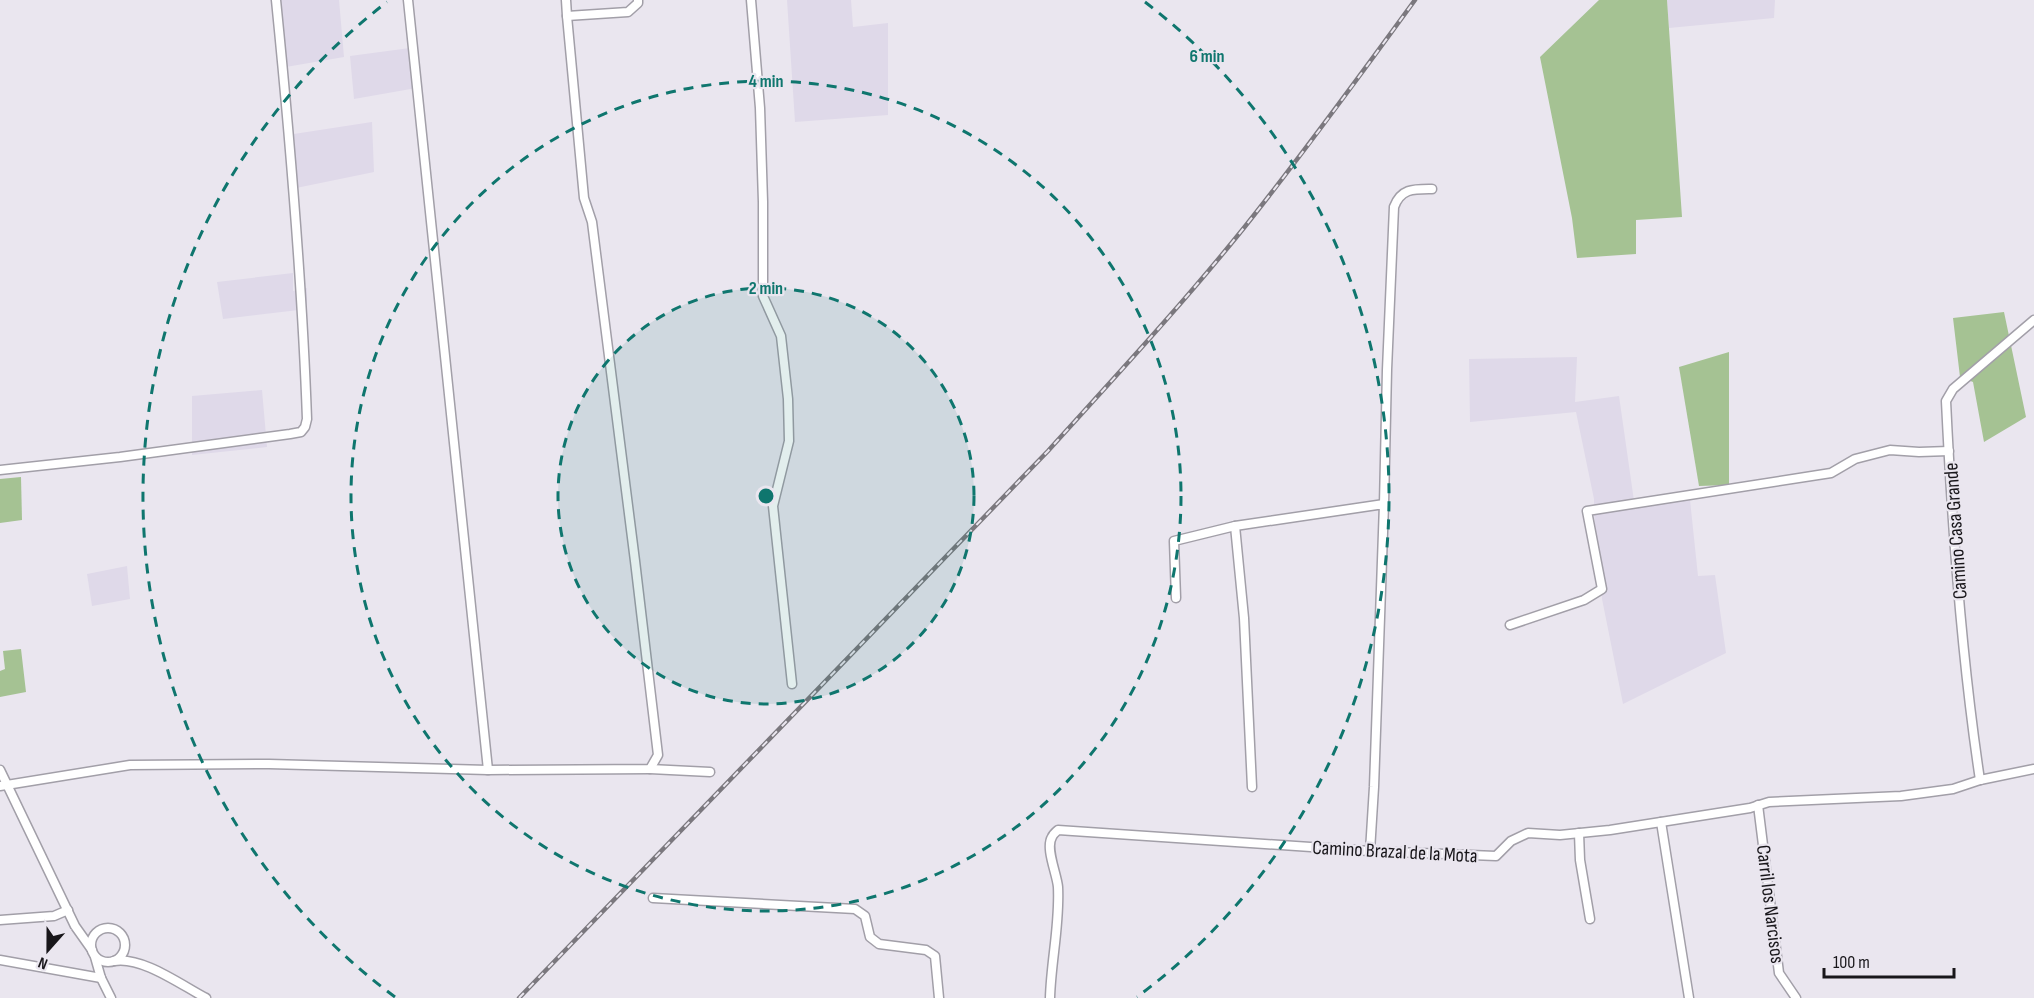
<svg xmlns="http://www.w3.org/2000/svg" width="2034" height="998" viewBox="0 0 2034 998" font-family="'Sofia Sans Condensed',sans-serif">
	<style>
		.built { fill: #dfd9e9 }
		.green { fill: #a5c293 }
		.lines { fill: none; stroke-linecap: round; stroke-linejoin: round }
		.minor-casing { stroke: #a29fa8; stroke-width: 11 }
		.minor { stroke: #fff; stroke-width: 8 }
		.rail-casing { stroke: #7b787e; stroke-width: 4.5 }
		.rail { stroke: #eae6ef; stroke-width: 2; stroke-dasharray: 7; stroke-linecap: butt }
		.ring { fill: none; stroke: #0f766e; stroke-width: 3; stroke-dasharray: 10 8 }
		.labels { text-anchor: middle; stroke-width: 4.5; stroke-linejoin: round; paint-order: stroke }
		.street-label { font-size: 20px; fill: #18161a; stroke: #eae6ef }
		.centre { fill: #0f766e; stroke: #eae6ef; stroke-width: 3 }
		.ring-label { font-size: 18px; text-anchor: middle; font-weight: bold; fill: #0f766e; stroke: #eae6ef; stroke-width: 4.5; stroke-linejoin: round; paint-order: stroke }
	</style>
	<rect width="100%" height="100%" fill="#eae6ef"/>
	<g class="built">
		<path d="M279,0h60l5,57 -64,11z"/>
		<path d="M787,0h64l2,27 35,-4v92l-93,7z"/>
		<path d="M1667,0h108l-1,18 -105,10z"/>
		<path d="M410,48l12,39 -68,12 -4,-43z"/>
		<path d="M372,122l2,50 -78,16 -2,-54z"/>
		<path d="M293,273v18l14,-3v21l-84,10 -6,-37z"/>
		<path d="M1577,357l-2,45 44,-6 16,112 55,-8 8,76 17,-1 11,78 -103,51 -21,-105 -8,-86v-14l-18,-87 -106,10 -1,-63z"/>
		<path d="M262,390l5,57 -75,8v-59z"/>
		<path d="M127,566l3,33 -38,7 -5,-32z"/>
	</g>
	<g class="green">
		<path d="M1599,0h68l15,217 -46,3v34l-59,4 -5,-40 -32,-161z"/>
		<path d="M2004,312l22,105 -42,25 -11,-60 -13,-5 -7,-59z"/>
		<path d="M1729,352v133l-30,1 -20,-119z"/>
		<path d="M21,477l1,43 -22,3v-44z"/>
		<path d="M21,649l5,43 -26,5v-26l5,-2 -2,-18z"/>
	</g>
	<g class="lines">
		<g class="minor-casing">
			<g id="minor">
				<path d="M408,0l80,770 162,-1 8,-14 -23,-194 -43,-339 -8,-24 -17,-182"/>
				<path d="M566,0l1,16 61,-4 10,-9v-3"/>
				<path d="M751,0l9,108 3,94v94l18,40 7,63 1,42 -16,65 19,178"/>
				<path d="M0,470l120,-13 170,-23 11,-2 4,-5 2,-8c-5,-140 -17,-280 -31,-419"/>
				<path d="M1384,504l3,-134 7,-163c7,-19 20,-18 38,-18"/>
				<path d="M1176,598l-2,-57 61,-15"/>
				<path d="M1510,625l74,-25 18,-11 -15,-78 244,-38 24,-14 35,-9 29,2 30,-1"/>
				<path d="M650,769l60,3"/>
				<path d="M0,770l75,156 17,24"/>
				<path d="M1980,780c-19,-126 -28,-253 -34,-379l7,-12 81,-69"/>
				<path d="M0,786l130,-21 139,-1 219,6"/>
				<path d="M1252,787l-8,-169 -9,-92 149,-22 -10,283 -4,64"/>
				<path d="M1758,805l21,168 17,25"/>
				<path d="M1661,822l28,176"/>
				<path d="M1579,833l1,27 10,59"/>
				<path d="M653,898l202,11 10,7 5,21 9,7 47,6 9,6 4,42"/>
				<path d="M0,920l54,-4 14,-6"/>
				<circle cx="108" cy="945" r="17"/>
				<path d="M95,957l6,21 10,20"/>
				<path d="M0,960l101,18"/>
				<path d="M114,961c28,-5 67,24 92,37"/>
				<path d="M1050,998c1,-37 10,-74 8,-111 -1,-13 -13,-39 -6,-50 1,-3 4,-5 6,-7l312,21 126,5 15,-15 17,-8 32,2 50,-5 140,-22 19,-6 132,-6 52,-7 27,-9 54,-11"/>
			</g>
		</g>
		<use href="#minor" class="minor"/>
		<g class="rail-casing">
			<path id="rail" d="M519,998l529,-547c66,-73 133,-145 195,-222 59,-74 116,-152 172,-229"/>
		</g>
		<use href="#rail" class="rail"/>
	</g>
	<circle cx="766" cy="496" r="208" fill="#0f766e" fill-opacity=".12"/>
	<g class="ring">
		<circle cx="766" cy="496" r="208"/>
		<circle cx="766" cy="496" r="415"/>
		<path d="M395 997A623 623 0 0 1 387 2M1145 2A623 623 0 0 1 1137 997"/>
	</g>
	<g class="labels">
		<g class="street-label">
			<text transform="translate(1955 531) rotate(-94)" y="7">Camino Casa Grande</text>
			<text transform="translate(1395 851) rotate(3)" y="7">Camino Brazal de la Mota</text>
			<text transform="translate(1771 904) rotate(83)" y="7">Carril los Narcisos</text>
		</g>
	</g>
	<circle cx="766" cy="496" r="9" class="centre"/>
	<g class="ring-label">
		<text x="1207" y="62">6 min</text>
		<text x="766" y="87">4 min</text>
		<text x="766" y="294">2 min</text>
	</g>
	<g transform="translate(48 950) rotate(201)" stroke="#eae6ef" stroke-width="4.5" paint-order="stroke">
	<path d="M0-4.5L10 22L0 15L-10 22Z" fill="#18161a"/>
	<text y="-9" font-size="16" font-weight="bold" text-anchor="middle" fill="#18161a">N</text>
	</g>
	<path d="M1824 968v9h130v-9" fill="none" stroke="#18161a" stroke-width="3"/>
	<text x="1833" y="968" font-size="18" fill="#18161a" stroke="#eae6ef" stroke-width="4.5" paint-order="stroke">100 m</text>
</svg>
